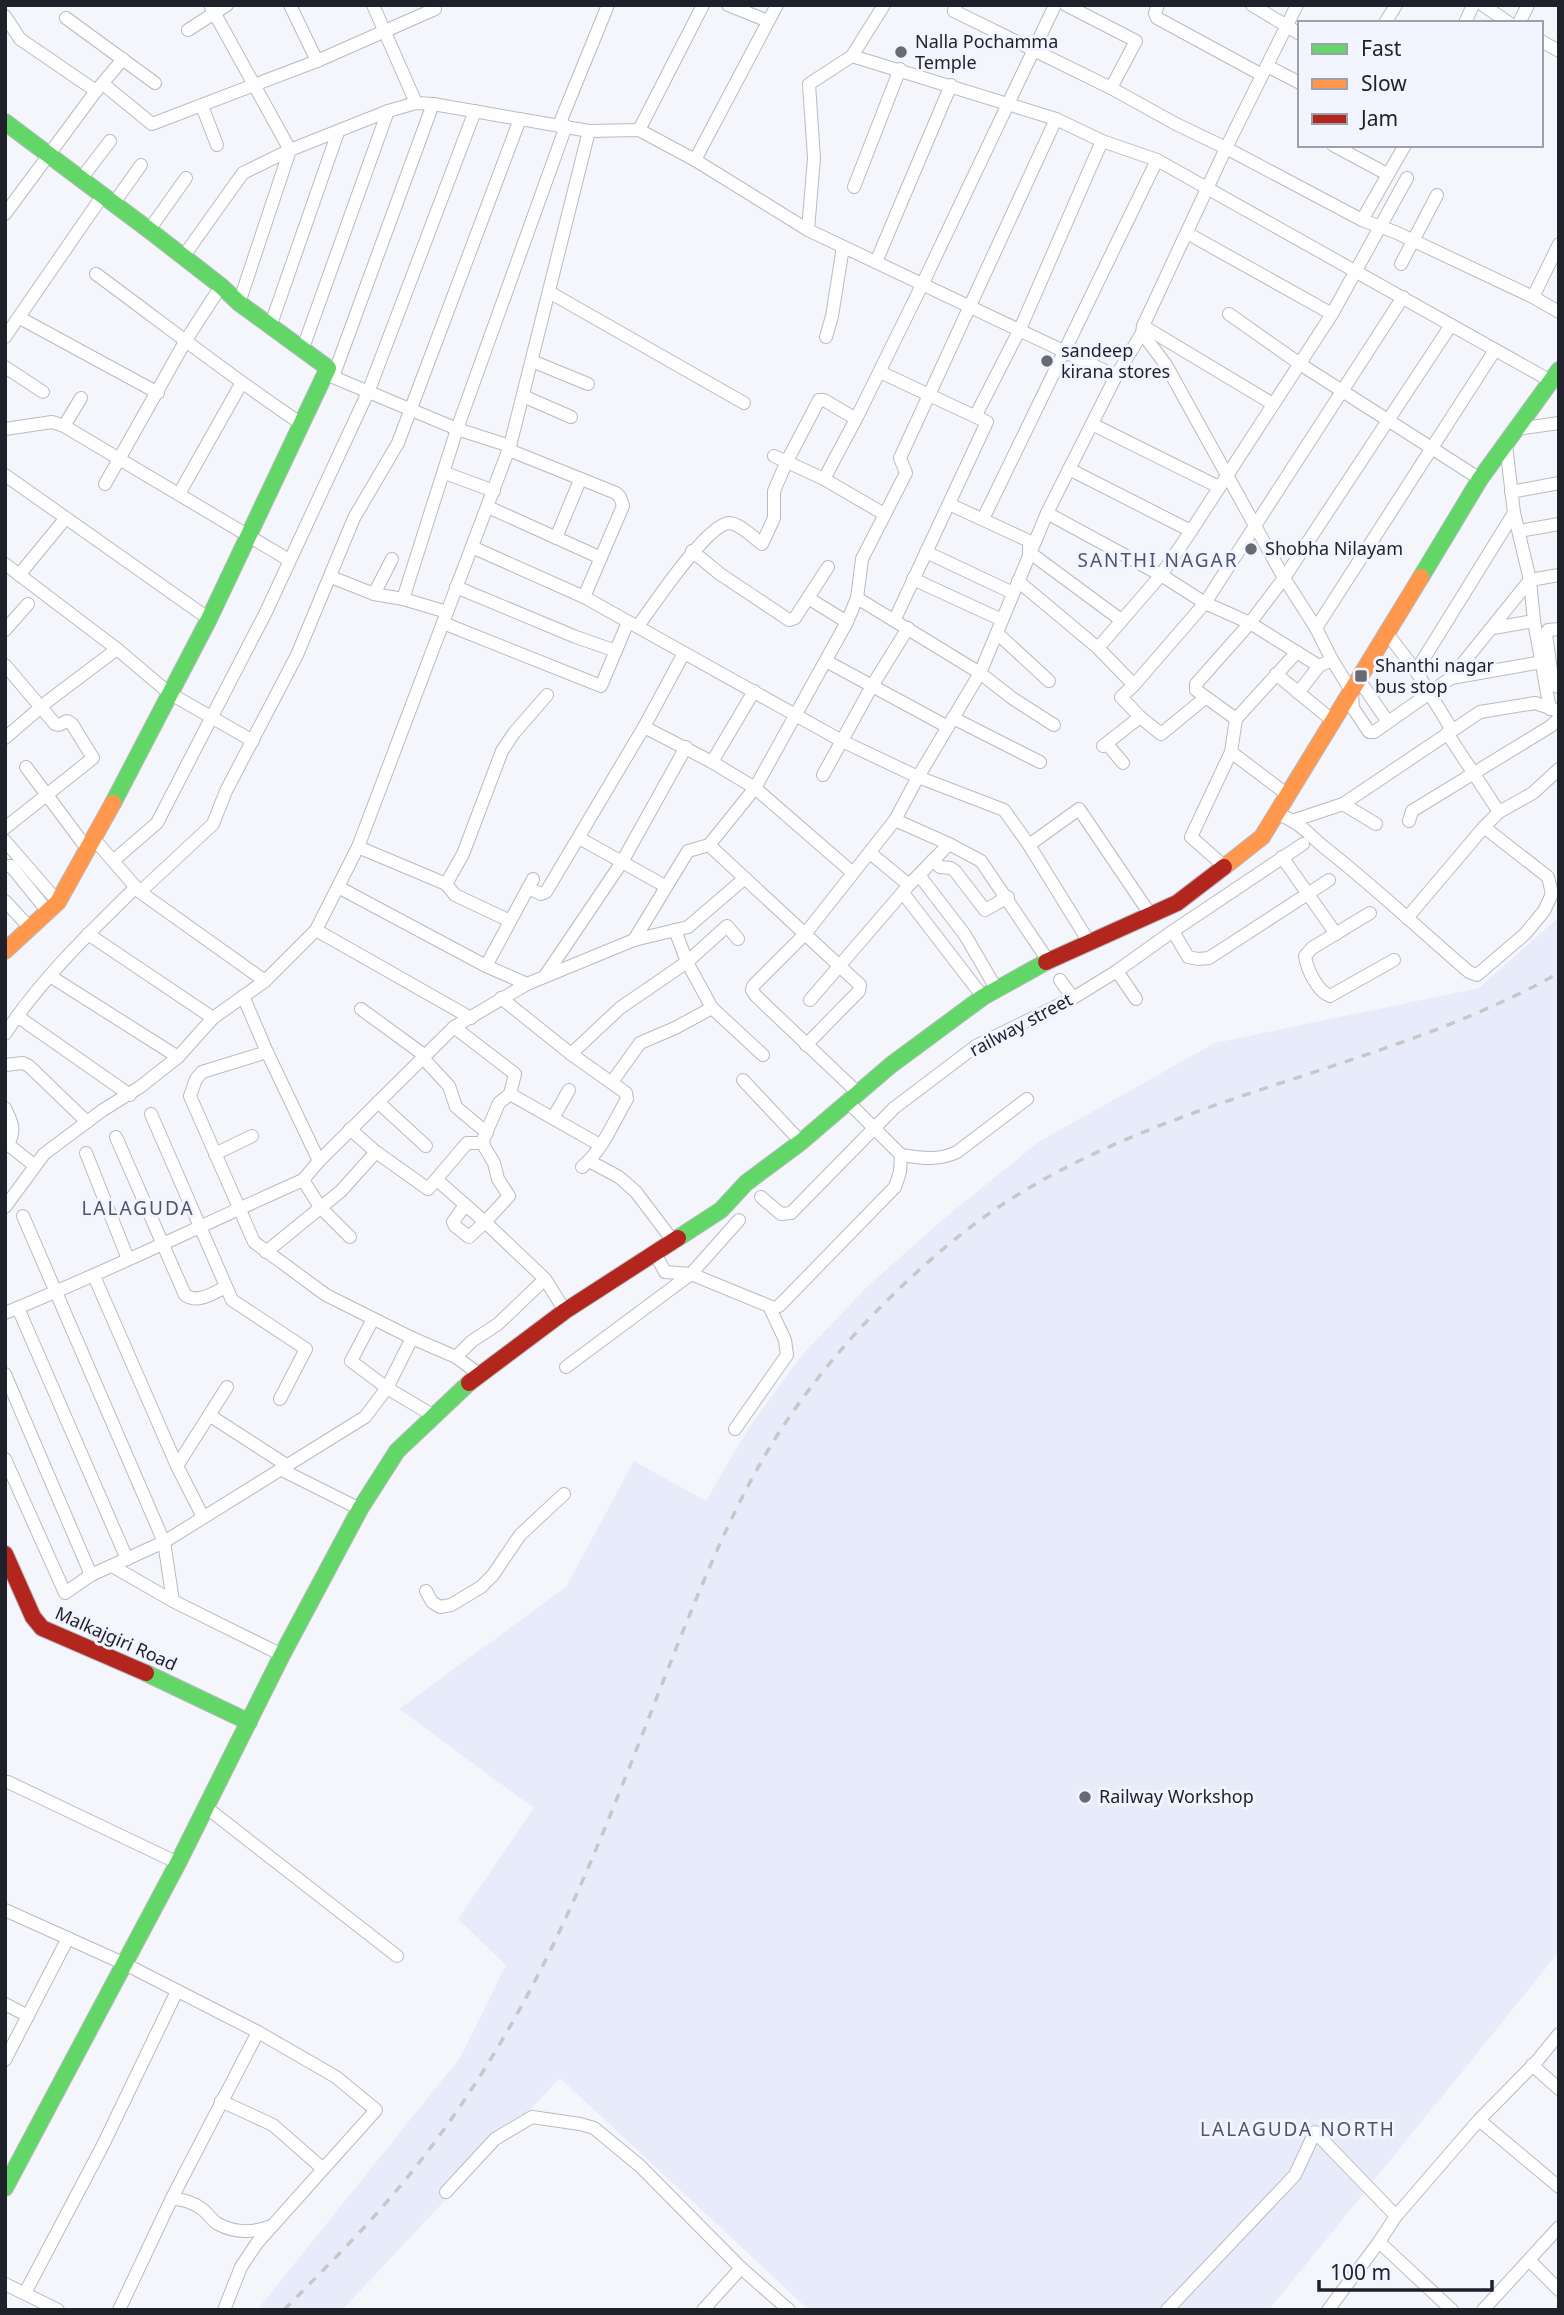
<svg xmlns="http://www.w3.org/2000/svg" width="1564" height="2315" viewBox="0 0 1564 2315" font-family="'Noto Sans',sans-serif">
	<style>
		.built { fill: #e8ebf9 }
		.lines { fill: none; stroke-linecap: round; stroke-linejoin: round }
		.street-casing { stroke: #b9bbc2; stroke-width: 14 }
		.fast-casing { stroke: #b9bbc2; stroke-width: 18 }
		.slow-casing { stroke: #b9bbc2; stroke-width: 18 }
		.jam-casing { stroke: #b9bbc2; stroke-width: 18 }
		.street { stroke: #fefeff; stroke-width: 12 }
		.fast { stroke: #63d668; stroke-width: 16 }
		.slow { stroke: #ff974d; stroke-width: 16 }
		.jam { stroke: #b3261e; stroke-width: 16 }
		.rail { stroke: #c7c7ca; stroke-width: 3.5; stroke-dasharray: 9 9; stroke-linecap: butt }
		.poi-dot { fill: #696b74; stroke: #f2f4ff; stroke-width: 2.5 }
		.labels { text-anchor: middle; stroke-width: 6; stroke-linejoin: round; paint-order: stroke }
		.poi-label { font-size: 18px; fill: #1e202a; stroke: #f2f4ff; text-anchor: start }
		.street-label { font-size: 18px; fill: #1e202a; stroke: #f2f4ff }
		.neighbourhood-label { font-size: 19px; letter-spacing: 2px; fill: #4f546a; stroke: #f2f4ff }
	</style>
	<rect width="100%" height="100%" fill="#f5f6fc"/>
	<path class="built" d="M1559,917v1035l-290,358h-460l-249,-232 -218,232h-85l203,-252 46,-93 -48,-46 76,-111 -135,-99 167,-122 68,-126 72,40 42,-72 53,-73 66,-69 74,-66 99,-80 175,-98 264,-55z"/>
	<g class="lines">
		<g class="street-casing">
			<g id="street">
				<path d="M210,5l80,145 -51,153"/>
				<path d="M290,5l27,56"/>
				<path d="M373,5l43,98"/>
				<path d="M728,5l40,16"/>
				<path d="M956,5l-2,6 157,77 65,36 50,24 136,72 33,12 138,65 26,15"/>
				<path d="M1066,5l70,36 -25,47"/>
				<path d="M1158,5l-3,8 2,5 105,57"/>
				<path d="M1252,5l48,29"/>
				<path d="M1483,5l26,18"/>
				<path d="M5,16l15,23 76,52"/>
				<path d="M66,18l89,65"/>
				<path d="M1385,23l11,-18"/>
				<path d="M1465,23l8,-18"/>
				<path d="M1519,23l9,-18"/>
				<path d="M188,30l39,-25"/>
				<path d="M1541,41l18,10"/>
				<path d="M852,56l204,63 46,22 55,19 392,220"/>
				<path d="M1267,66l33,17"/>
				<path d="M103,84l49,40 165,-63 118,-52"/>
				<path d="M202,106l15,39"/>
				<path d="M559,125l49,-120"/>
				<path d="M639,130l64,-125"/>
				<path d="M1333,145l54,29"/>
				<path d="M695,160l82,-155"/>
				<path d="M81,179l29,-38"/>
				<path d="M854,187l46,-118"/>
				<path d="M114,203l27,-38"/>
				<path d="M5,214l91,-123 27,-32"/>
				<path d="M1362,220l43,-75"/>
				<path d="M149,230l37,-52"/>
				<path d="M808,230l6,-72 -5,-74 43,-28 32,-51"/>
				<path d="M1187,233l145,81"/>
				<path d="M183,257l60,-84 47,-23 98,-39 28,-8 17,1 156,27 50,-1 56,30 113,70 308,146"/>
				<path d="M876,262l75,-177"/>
				<path d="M1401,264l36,-69"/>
				<path d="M96,274c68,50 134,102 204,149"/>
				<path d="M549,292l195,111"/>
				<path d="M1533,297l26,-53"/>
				<path d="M1229,314l71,50 180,115"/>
				<path d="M20,318l138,75"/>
				<path d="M1143,326l130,78"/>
				<path d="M270,327l68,-195"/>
				<path d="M1142,333l24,32 118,213 32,50 16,32 20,32 1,16 16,24h5l77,-54 79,-98 29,-5"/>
				<path d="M5,337l98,-142"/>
				<path d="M826,337l6,-21 11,-69"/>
				<path d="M303,348l85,-237"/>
				<path d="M532,361l56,23"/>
				<path d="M5,367l38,25"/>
				<path d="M330,372l3,5 124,52 53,17"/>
				<path d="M880,372l107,50 -92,197"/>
				<path d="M333,377l100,-273"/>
				<path d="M523,396l48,21"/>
				<path d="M976,415l44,-86 82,-188"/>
				<path d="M1092,424l127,63"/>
				<path d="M64,426l17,-28"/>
				<path d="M5,429l47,-7 12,4 225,134"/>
				<path d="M1517,429l42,-6"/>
				<path d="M1506,445l8,68 16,67 4,41 16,88"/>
				<path d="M509,450l107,43 4,4 3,9 -39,91"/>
				<path d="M774,456l50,23 60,35"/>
				<path d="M1069,469l122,62"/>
				<path d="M445,473l49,18"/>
				<path d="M5,475l204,144"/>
				<path d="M824,479l32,-60 67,-136 132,-278"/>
				<path d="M105,484l81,-144 35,-54"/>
				<path d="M1511,492l48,-9"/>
				<path d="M179,494l62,-110"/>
				<path d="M949,504l80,37v11l92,68"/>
				<path d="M488,507l113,51"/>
				<path d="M1047,513l114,62 44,28 45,20 69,43 13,-6"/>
				<path d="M983,519l174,-359"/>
				<path d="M1519,531l40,-7"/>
				<path d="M556,538l24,-58"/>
				<path d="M472,547l112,50 258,144 76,36 86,33 25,35 60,97"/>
				<path d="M692,551l28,23 69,46 6,-2 33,-51"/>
				<path d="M926,552l87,41"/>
				<path d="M5,564l112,85 52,44 84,48"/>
				<path d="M19,575l46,-56"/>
				<path d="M331,577l43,17 29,5 44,13"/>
				<path d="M913,579l89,41"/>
				<path d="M1018,581l80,67 36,37"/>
				<path d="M456,587l120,50 40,14"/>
				<path d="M374,594l18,-35"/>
				<path d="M808,598l39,24"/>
				<path d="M857,598l123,75 32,25 42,27"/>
				<path d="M403,599l54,-170 109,-303"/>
				<path d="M443,623l158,63 27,-64"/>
				<path d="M638,626c15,-20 68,-101 91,-103 10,0 25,15 33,21l12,-26v-27l13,-30 32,-61h5l32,19"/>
				<path d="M1316,628l179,-278"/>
				<path d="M1493,628l41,-7"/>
				<path d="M1559,629l-11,1 -2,4 7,51 6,2"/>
				<path d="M5,630l23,-26"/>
				<path d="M1386,632l30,39 36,59"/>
				<path d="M998,634l51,47"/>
				<path d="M1098,648l63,-73 30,-44 141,-217 75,-136"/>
				<path d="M826,661l122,66"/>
				<path d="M5,665l50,59 4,1 8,-4 5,3 21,34 -88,70"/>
				<path d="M1416,671l98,-158"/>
				<path d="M1276,674l57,47"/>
				<path d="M1451,678l91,-16"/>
				<path d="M1359,680l29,42"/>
				<path d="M1298,693l21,-27"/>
				<path d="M1205,698l-44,36 -21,-17 -19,-20 13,-12 71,-82 198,-306"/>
				<path d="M953,718l87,44"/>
				<path d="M1236,719l-40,-29v-6l54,-61 34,-45 167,-253"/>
				<path d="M644,727l68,35 43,26 98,85"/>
				<path d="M1447,733l52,79 34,-19 26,-24"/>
				<path d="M5,738l43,-37 69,-52"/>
				<path d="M1107,744l16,19"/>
				<path d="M1103,746l37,-29"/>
				<path d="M1231,752l57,43"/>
				<path d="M712,762l42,-71"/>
				<path d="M26,767l62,83"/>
				<path d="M823,775l49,-89 36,-58"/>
				<path d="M1343,804l33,20"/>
				<path d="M1277,814c22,7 31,20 48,34 50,39 96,83 144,124l8,3 48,-41 19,-23 8,-17 -4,-17 -64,-50 15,-15"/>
				<path d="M895,820l54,24 32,17 68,101"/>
				<path d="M1295,820l48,-16 137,-92 55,-9 24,8"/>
				<path d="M1409,821l3,-10 139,-85 8,-8"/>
				<path d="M579,838l86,48"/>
				<path d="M94,839l46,53 125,89"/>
				<path d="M5,841l53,61"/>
				<path d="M709,845l151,140 -1,6 -53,54"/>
				<path d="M1029,845l50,-36 71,105"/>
				<path d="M358,847l88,37 9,11 55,26"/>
				<path d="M870,853l39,32"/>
				<path d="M1282,857l54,77"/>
				<path d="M933,860l7,7 11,1 4,3 30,39 23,-13"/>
				<path d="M113,861l44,-38 109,-211 103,-222 106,-279"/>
				<path d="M5,866h6l38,47"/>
				<path d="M1224,866l-33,-29 40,-85 5,-33 61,-67"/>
				<path d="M919,875l46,60 32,55"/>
				<path d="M446,884l17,-30 39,-103 12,-18 33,-38"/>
				<path d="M338,887l148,79 41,18"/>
				<path d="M528,888l13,6 5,-2 98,-165 40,-74"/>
				<path d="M140,892l73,-68 13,-33 71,-136 57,-137 44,-75 122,-324"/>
				<path d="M903,893l80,104"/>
				<path d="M5,901l26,28"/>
				<path d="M1370,913l-58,35 -7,8c2,13 12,35 25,40l64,-36"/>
				<path d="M1407,918l77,-91"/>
				<path d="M316,930l155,88"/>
				<path d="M675,930l12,32 25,46 51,47"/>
				<path d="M1173,931l15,26 10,2 11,-1 120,-78"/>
				<path d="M88,934l125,84"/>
				<path d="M634,940l54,-89 21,-6 46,-57 92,-166 10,-24 5,-39 44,-86 -6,-15 156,-339"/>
				<path d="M486,966l47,-87"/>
				<path d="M1117,971l19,28"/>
				<path d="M50,976l128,81"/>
				<path d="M545,976l77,-114 64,-115"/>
				<path d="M1060,980l13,18"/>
				<path d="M243,996l24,56 52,109"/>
				<path d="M501,998l70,56 55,39 1,6c-13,22 -25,52 -45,68"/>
				<path d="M810,1000l99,-115 40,-41"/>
				<path d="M361,1009l63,46"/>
				<path d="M17,1016l113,79"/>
				<path d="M454,1027l61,47 -5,20 -11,9 -16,37 1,6 10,17 4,16 11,17 -24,26 60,57"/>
				<path d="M5,1034c36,-55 84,-101 131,-147"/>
				<path d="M267,1052l-65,20 -6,7 -6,17 64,146 72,53 86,43 44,19 23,17"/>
				<path d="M571,1054l49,-46 67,-46 40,-36 11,13"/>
				<path d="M422,1057l27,29 7,21 31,26"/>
				<path d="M5,1065l18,-2 6,3 58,56"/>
				<path d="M743,1080l58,62"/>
				<path d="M612,1082l28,-39 35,-15 37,-20"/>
				<path d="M858,1093l-102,-97 -4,-6 1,-4 52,-52 90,-114 23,-43 62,-104 67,-160 69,-137 26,-43 1,-7 83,-178 71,-143"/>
				<path d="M510,1094l90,51"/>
				<path d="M378,1102l48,44"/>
				<path d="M848,1102l53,53c19,3 38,6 56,-3l70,-53"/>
				<path d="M5,1108c7,15 11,21 3,36"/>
				<path d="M151,1114l81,186 74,49 -26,50"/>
				<path d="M553,1118l16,-28"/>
				<path d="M350,1129l26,23 52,37 39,-46h16"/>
				<path d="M116,1137l69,158c13,9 28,-2 41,-8"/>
				<path d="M5,1142l30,24"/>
				<path d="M86,1153l42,106"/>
				<path d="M215,1154l37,-18"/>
				<path d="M589,1161l30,16 17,15 37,49"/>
				<path d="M303,1180l17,27 30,30"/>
				<path d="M437,1180l48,42 -16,15 -14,-11 -2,-4 12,-17"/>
				<path d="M761,1197l20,17 10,-1 103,-105 82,-62 97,-48 44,-27 56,-40 130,-87"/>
				<path d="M5,1207l39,-53 59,-44 37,-23 38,-30 35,-39 52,-37 51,-51 42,-83 152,-401 79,-315"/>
				<path d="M23,1216l141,326 9,59 109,54"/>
				<path d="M266,1252l75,-61 35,-39"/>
				<path d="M655,1253l10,19 26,2 83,34 5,-2 116,-119 5,-15 1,-17"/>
				<path d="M94,1276l83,190 26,51"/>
				<path d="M18,1308l109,251"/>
				<path d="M5,1313c101,-41 199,-89 298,-133l16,-19 135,-134 73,-43 107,-44 54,-13 57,-49"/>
				<path d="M373,1319l-22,42 36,27 47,28"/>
				<path d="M456,1357l16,-16 26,-17 47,-45 20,32"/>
				<path d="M566,1367l125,-93 48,-54"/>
				<path d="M5,1374l86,201 73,-33 201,-125 22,-29 25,-50"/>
				<path d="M209,1415l79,51"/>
				<path d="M735,1429l52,-74 -2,-15 -15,-32"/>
				<path d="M5,1459l60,134 26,-18"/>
				<path d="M177,1466l50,-79"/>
				<path d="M282,1470l78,39"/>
				<path d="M112,1566l61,35"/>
				<path d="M426,1591l6,11 8,5 11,-2 30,-18 12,-12 27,-40 44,-41"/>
				<path d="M8,1782l170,81"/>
				<path d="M207,1808l190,148"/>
				<path d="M5,1910l120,54 133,68 -86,166 -53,112"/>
				<path d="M5,2004l23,12"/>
				<path d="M5,2060l63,-122"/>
				<path d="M1532,2065l27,24"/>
				<path d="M221,2101l52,24 49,43"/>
				<path d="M1479,2120l80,67"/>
				<path d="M446,2192l49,-53 37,-22 48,7 14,4 46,38 101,102 48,42"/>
				<path d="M172,2198c11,2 21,4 30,11 6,4 10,12 16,15 17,9 36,9 53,2"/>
				<path d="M1379,2242l73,68"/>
				<path d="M1529,2260l30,30"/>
				<path d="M5,2284l53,26"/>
				<path d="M25,2293l78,-148 74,-154"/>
				<path d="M224,2310l17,-43 16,-24 119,-133 -40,-33 -78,-45"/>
				<path d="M703,2310l38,-42"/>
				<path d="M1167,2310l128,-135 20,-43 81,84"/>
				<path d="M1328,2310l51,-68 17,-26 83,-96 58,-59 22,-27"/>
				<path d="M1483,2310l76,-83"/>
			</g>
		</g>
		<g class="fast-casing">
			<g id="fast">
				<path d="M5,122l144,108 72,56 18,17 89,65 -119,251 -96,184"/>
				<path d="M1421,577l59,-98 79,-109"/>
				<path d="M678,1238l43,-28 25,-27 55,-41 90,-77 92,-68 63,-35"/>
				<path d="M146,1673l103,49"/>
				<path d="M5,2188l173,-325 104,-208 78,-146 37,-58 72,-68"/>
			</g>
		</g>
		<g class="slow-casing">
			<g id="slow">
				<path d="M1224,867l38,-30 159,-260"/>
				<path d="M5,951l53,-49 55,-99"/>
			</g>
		</g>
		<g class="jam-casing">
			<g id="jam">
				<path d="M1046,962l131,-59 47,-36"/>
				<path d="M469,1383l96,-72 113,-73"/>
				<path d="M5,1554l28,63 9,11 104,45"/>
			</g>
		</g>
		<use href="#street" class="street"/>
		<use href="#fast" class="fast"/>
		<use href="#slow" class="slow"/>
		<use href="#jam" class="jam"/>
		<path class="rail" d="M284,2310c34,-35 69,-69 101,-106 68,-78 124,-168 169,-261 48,-100 86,-204 127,-307 28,-69 57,-139 97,-202 48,-74 108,-138 176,-194 175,-143 412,-159 605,-267"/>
	</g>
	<g class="poi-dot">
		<circle cx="901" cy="52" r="7"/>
		<circle cx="1047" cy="361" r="7"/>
		<circle cx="1251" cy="549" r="7"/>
		<rect x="1354" y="669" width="14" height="14" rx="3.5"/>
		<circle cx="1085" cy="1797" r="7"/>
	</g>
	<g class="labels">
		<g class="poi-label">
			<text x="915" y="48">Nalla Pochamma<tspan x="915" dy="21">Temple</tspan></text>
			<text x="1061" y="357">sandeep<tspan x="1061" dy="21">kirana stores</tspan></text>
			<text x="1265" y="555">Shobha Nilayam</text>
			<text x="1375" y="672">Shanthi nagar<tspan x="1375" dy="21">bus stop</tspan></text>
			<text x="1099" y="1803">Railway Workshop</text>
		</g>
		<g class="street-label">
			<text transform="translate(1021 1025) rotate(-28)" y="6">railway street</text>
			<text transform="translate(116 1639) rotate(24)" y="6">Malkajgiri Road</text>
		</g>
		<g class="neighbourhood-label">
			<text x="1158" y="567">SANTHI NAGAR</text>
			<text x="138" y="1215">LALAGUDA</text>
			<text x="1298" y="2136">LALAGUDA NORTH</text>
		</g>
	</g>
	<rect width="1564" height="2315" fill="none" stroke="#1e202a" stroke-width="14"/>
	<rect x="1298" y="21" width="245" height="126" fill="#f2f4ff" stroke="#9d9faa" stroke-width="2"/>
	<rect x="1312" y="44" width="35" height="10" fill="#63d668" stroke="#9d9faa" stroke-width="2"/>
	<text x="1361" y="56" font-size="21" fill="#1e202a">Fast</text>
	<rect x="1312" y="79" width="35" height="10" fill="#ff974d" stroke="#9d9faa" stroke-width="2"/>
	<text x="1361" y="91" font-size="21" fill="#1e202a">Slow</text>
	<rect x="1312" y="114" width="35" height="10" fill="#b3261e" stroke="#9d9faa" stroke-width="2"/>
	<text x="1361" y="126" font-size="21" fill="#1e202a">Jam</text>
	<path d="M1319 2280v10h173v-10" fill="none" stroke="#1e202a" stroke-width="3.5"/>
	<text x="1330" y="2280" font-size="21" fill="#1e202a" stroke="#f2f4ff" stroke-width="5" paint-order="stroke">100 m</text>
</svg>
